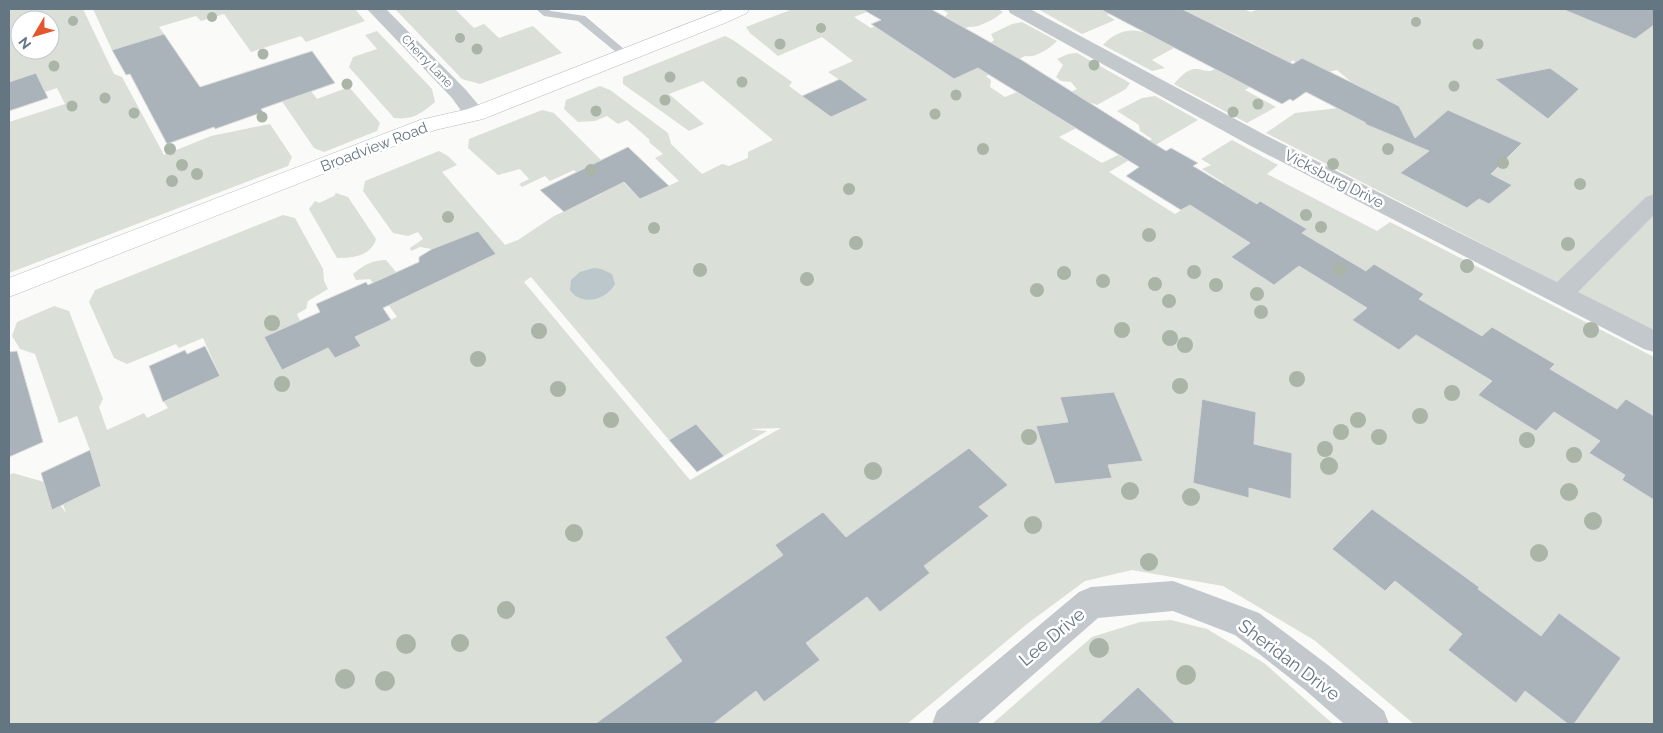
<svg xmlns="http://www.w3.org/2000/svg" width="1663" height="733" viewBox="0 0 1663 733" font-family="Raleway,sans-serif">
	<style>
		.green { fill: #dadfd7; fill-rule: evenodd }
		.water { fill: #bbc7cb }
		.building { fill: #aab3b9; stroke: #dcdcda }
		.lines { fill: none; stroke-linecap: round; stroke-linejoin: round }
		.primary-casing { stroke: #b5babe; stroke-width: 1 }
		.service { fill: #c3c8cc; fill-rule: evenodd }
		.minor { fill: #c3c8cc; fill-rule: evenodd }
		.primary { fill: #fff; fill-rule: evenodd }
		.tree { fill: #aab4a7 }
		.labels { text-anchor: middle; stroke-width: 5; stroke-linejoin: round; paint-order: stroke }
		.far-street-label { font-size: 12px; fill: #657683; stroke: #fff }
		.street-label { font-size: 15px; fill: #657683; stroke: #fff }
		.near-street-label { font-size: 18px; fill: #657683; stroke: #fff }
	</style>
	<rect width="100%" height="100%" fill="#fafaf8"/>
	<g class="green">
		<path d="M9,9h74l31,65 8,3 42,78 47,-19 59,-12 22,33 -4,9 -279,107v-151l56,-18 -8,-16 -12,4 -9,-19 -27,9zM20,20h30v30h-30z"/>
		<path d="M93,9h262l10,12 -59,21 -5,-6 -50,16 -27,-38 -23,7 -5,-5 -37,11 5,7 -52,16z"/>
		<path d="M395,9h60l19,19 10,-4 15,14 34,-12 29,27 -82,31 -18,-5z"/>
		<path d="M793,9h81l-20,8 17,11 6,-3 68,-8 3,-4 -7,-4h57l5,3c-8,7 -24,16 -35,15l-54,26 39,25 41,-38 -3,-6 21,-10 10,-2 35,19c-8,8 -21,17 -32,15l-39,20 5,4 -1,7 15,10 12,-5 24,15 36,-18 -6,-7 -10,-1 -5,-4 7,-12 -6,-6 11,-5 9,-1 53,30 -4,6 -29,16 -5,-2 -22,12 14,9 -25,13 43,26 16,-8 4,2 30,-18 -12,-8 -1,-6 -22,-14 25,-13 13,-2 43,24 -89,52 66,42 49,-31 -22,-14 9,-4 -10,-6 31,-19 46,25 -11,9 110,57 13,-9 264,135v367h-240l-100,-84 -91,-54 -91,-16 -47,11 -58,43 -120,100h-898v-249l4,-2 31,9 22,31 -3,-9 38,-18 -11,-36 -13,-34 -18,7 -24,-69 -15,-5 -8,-13 5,-14 37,-16 15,5 34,88 -4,8 8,23 37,-17 3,5 21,-10 -4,-6 56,-26 -17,-38 -24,10 -3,-4 -49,20 -13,-6 -25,-56 6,-12 188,-75 12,3 28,51 1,12 4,8 -20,12 -2,8 -9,5 3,7 -35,16 17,33 46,-22 7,10 26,-12 -6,-9 42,-20 -27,-38 -14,1 -3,-6c11,-9 19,-14 33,-14l10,12 -5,3 16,21 49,-23 9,-12 28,-11 -15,-19 -46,18 -12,-2 -9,4 -1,-3 13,-9 -5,-7 -10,4 -15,-3 -30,-42 2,-10 74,-30 9,5 9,9 -15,7 63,73 13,-5 36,-24 48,-22 -28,-24 -24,11 -5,-5 -23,11 -3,-3 10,-5 -9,-10 -22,6 -30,-27 1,-9 73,-29 12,3 86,86 39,-18 -24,-23 8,-4 -14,-12 1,-2 -23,-20 -9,4 -11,-8 -12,5 -17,1 -14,-13 2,-9 34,-14 10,4 58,43 3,11 31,30 20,-10 7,2 19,-8v-6l25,-12 -70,-59 -34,13 35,30 -15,7 -66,-47v-7l102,-41 8,4 59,42 -3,4 42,31 26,-12v-13l-29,-20 25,-11 -31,-24 -44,19 -28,-23 -4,-6zM531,277l138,163 27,-16 28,32 43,-25 -17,-2 31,-1 -91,52 -166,-198z"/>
		<path d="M1038,9h82l-13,6 8,5 -33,14z"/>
		<path d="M1182,9h61l8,3 7,-3h396v323l-388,-199 29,-20 52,-6 9,-21 -19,-16 -19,4 -22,-6 -2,-8 -49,30 31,17 -29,16 -73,-39c5,-6 12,-14 20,-15 8,-1 13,5 21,0l6,3 57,-16 -62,-31 -64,35 13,8 -13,3 -49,-26c11,-13 29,-19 45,-11l5,-2 15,7 36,-19z"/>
		<path d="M377,31l55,58 3,13c-15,12 -21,18 -41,16l-45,-51 4,-10 24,-8 -12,-14z"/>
		<path d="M349,87l31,36 -3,8 -53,21 -10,-4 -39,-57h36l6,8z"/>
		<path d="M336,193l12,4 28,42c-5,17 -23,19 -39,19l-28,-49 6,-8 4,2 15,-7z"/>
		<path d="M1171,620l36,9 57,34 69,61h-341l100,-87 48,-15z"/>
	</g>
	<path class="water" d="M594,268l7,1 11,5 3,10c-9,16 -33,23 -45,6l1,-10 9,-8z"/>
	<g class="building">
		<path d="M862,9h69l89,50 146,92 5,-3 27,15 -5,3 64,38 3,-3 47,28 -5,4 64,38 8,-7 50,30 -5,5 63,37 10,-9 63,37 -5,5 67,40 9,-10 28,17v84l-32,-20 3,-5 -36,-22 11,-12 -46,-29 -18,19 -58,-36 14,-14 -76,-46 -17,15 -47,-30 15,-12 -68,-42 -25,19 -43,-28 19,-14 -60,-38 -9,5 -55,-34 13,-9 -161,-99 -24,11 -83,-55 10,-4z"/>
		<path d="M1100,9h82l111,55 9,-6 97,48 16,32 33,-28 74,33 -31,31 21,11 -23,19 -10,-5 -12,9 -67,-35 29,-22 -64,-27 1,-1 -60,-31 -13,9 -3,-2 -8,5z"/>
		<path d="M1562,9h92v16l-19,14z"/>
		<path d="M164,34l36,53 112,-36 23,32 -74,26 2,3 -48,17 -1,-2 -47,17 -37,-70 -4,1 -14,-25z"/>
		<path d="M1550,68l29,21 -31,30 -53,-40z"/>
		<path d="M36,73l12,25 -39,13v-29z"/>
		<path d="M840,79l28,21 -37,17 -29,-21z"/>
		<path d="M628,147l41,39 -29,13 -16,-17 -60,30 -24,-22z"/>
		<path d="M478,231l18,23 -113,54 8,12 -36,17 6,9 -26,12 -7,-10 -46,22 -18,-33 56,-25 -4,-8 50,-22 2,3 51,-23v-5l13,-8z"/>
		<path d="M205,346l15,30 -57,26 -14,-36 36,-16 2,4z"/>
		<path d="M17,351l26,91 -34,15v-105z"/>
		<path d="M1114,392l29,69 -35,4 4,13 -57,6 -19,-58 32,-4 -8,-25z"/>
		<path d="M1202,399l54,13 -2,32 38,9 -1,46 -42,-11v10l-56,-15z"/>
		<path d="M696,424l28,32 -27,16 -28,-32z"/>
		<path d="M969,448l39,37 -29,22 10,9 -65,50 6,7 -50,39 -13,-15 -61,46 14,17 -56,42 -8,-11 -43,33h-118l87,-63 -17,-24 118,-82 -8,-10 48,-33 23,25z"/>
		<path d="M90,450l11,36 -49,24 -11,-37z"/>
		<path d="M1372,509l107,78 -1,2 63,47 18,-23 62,45 -47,66h-6l-43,-33 -9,12 -68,-53 14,-16 -67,-53 -10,10 -53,-42z"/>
		<path d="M1138,687l38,37h-78z"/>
	</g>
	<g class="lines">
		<g class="primary-casing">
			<path id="primary" d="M725,9h24l-2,4 -22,10 -242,96 -48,11 -426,167v-19l411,-158 48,-11z"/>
		</g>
		<path class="service" d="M536,9h11l4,2 34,5 46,39 -1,2h-8l-44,-36 -34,-5z"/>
		<g class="minor">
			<path d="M367,9h19l80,81 20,24 -3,5 -8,1 -8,-1 -15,-21z"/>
			<path d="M1008,9h22l235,126 292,147 89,-85 8,-3v21l-76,77 76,38v22l-10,-3 -395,-204 -239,-132z"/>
			<path d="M1173,581l86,32 69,52 56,46 5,13h-45l-40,-35 -69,-54 -62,-24 -75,7 -121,106h-45l5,-13 142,-119 12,-5z"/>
		</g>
		<use href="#primary" class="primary"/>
	</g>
	<g class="tree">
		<circle cx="212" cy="17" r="5"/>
		<circle cx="73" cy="21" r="5"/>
		<circle cx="1416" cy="22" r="5"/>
		<circle cx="821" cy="28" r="5"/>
		<circle cx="460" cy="38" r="5"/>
		<circle cx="780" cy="44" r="5.5"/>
		<circle cx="1478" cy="44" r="5.5"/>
		<circle cx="477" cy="49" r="5.5"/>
		<circle cx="263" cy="54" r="5.5"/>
		<circle cx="1094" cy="65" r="5.5"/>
		<circle cx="54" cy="66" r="5.5"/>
		<circle cx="670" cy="77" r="5.5"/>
		<circle cx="742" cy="82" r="5.5"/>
		<circle cx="347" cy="84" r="5.5"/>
		<circle cx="1454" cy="86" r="5.5"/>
		<circle cx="956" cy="95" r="5.5"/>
		<circle cx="105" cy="98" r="5.5"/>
		<circle cx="665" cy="100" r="5.5"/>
		<circle cx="1258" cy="104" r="5.5"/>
		<circle cx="72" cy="106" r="5.5"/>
		<circle cx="596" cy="111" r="5.5"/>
		<circle cx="1233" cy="112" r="5.5"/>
		<circle cx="134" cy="113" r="5.5"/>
		<circle cx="935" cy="114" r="5.5"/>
		<circle cx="262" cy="117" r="5.5"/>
		<circle cx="170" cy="149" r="6"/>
		<circle cx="983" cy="149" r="6"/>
		<circle cx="1388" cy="149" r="6"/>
		<circle cx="1503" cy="163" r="6"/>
		<circle cx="1333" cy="164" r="6"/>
		<circle cx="182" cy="165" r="6"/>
		<circle cx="591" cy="170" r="6"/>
		<circle cx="197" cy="174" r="6"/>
		<circle cx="172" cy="181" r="6"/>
		<circle cx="1580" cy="184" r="6"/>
		<circle cx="849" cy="189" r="6"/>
		<circle cx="1306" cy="215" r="6"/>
		<circle cx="448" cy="217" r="6"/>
		<circle cx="1321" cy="227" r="6"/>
		<circle cx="654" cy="228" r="6"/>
		<circle cx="1149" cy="235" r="7"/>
		<circle cx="856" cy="243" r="7"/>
		<circle cx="1568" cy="244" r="7"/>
		<circle cx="1467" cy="266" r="7"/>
		<circle cx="1340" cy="269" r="7"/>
		<circle cx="700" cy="270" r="7"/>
		<circle cx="1194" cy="272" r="7"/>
		<circle cx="1064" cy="273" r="7"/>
		<circle cx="807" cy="279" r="7"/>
		<circle cx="1103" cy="281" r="7"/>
		<circle cx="1155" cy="284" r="7"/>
		<circle cx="1216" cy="285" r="7"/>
		<circle cx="1037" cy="290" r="7"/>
		<circle cx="1257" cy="294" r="7"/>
		<circle cx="1169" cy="301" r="7"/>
		<circle cx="1261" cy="312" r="7"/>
		<circle cx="272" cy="323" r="8"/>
		<circle cx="1122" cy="330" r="8"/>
		<circle cx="1591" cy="330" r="8"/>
		<circle cx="539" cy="331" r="8"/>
		<circle cx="1170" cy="338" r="8"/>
		<circle cx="1185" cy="345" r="8"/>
		<circle cx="478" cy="359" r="8"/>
		<circle cx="1297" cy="379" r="8"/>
		<circle cx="282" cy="384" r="8"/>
		<circle cx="1180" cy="386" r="8"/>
		<circle cx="558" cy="389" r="8"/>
		<circle cx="1452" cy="393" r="8"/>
		<circle cx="1420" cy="416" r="8"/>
		<circle cx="611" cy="420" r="8"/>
		<circle cx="1358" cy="420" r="8"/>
		<circle cx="1341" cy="432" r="8"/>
		<circle cx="1029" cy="437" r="8"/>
		<circle cx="1379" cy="437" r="8"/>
		<circle cx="1527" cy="440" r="8"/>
		<circle cx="1325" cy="449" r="8"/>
		<circle cx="1574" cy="455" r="8"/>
		<circle cx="1329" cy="466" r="9"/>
		<circle cx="873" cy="471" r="9"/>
		<circle cx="1130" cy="491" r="9"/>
		<circle cx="1569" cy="492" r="9"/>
		<circle cx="1191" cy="497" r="9"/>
		<circle cx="1593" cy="521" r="9"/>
		<circle cx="1033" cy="525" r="9"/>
		<circle cx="574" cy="533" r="9"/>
		<circle cx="1539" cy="553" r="9"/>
		<circle cx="1149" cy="562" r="9"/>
		<circle cx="506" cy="610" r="9"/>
		<circle cx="406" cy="644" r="10"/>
		<circle cx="460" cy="643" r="9"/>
		<circle cx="1099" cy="648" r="10"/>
		<circle cx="1186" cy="675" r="10"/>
		<circle cx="345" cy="679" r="10"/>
		<circle cx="385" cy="681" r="10"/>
	</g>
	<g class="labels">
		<g class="far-street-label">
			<text transform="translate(427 61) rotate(46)" y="4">Cherry Lane</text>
		</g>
		<g class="street-label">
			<text transform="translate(374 147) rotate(-21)" y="5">Broadview Road</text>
			<text transform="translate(1334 179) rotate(27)" y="5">Vicksburg Drive</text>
		</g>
		<g class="near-street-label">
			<text transform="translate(1052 637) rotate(-40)" y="6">Lee Drive</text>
			<text transform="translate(1289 660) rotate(37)" y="6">Sheridan Drive</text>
		</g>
	</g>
	<rect width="1663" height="733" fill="none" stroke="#657683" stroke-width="20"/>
	<g transform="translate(35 35) rotate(232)"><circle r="24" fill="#ffffff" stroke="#c1c8cd"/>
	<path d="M0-4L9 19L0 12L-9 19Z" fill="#e4572e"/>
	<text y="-8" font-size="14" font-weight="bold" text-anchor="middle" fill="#657683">N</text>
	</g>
</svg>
